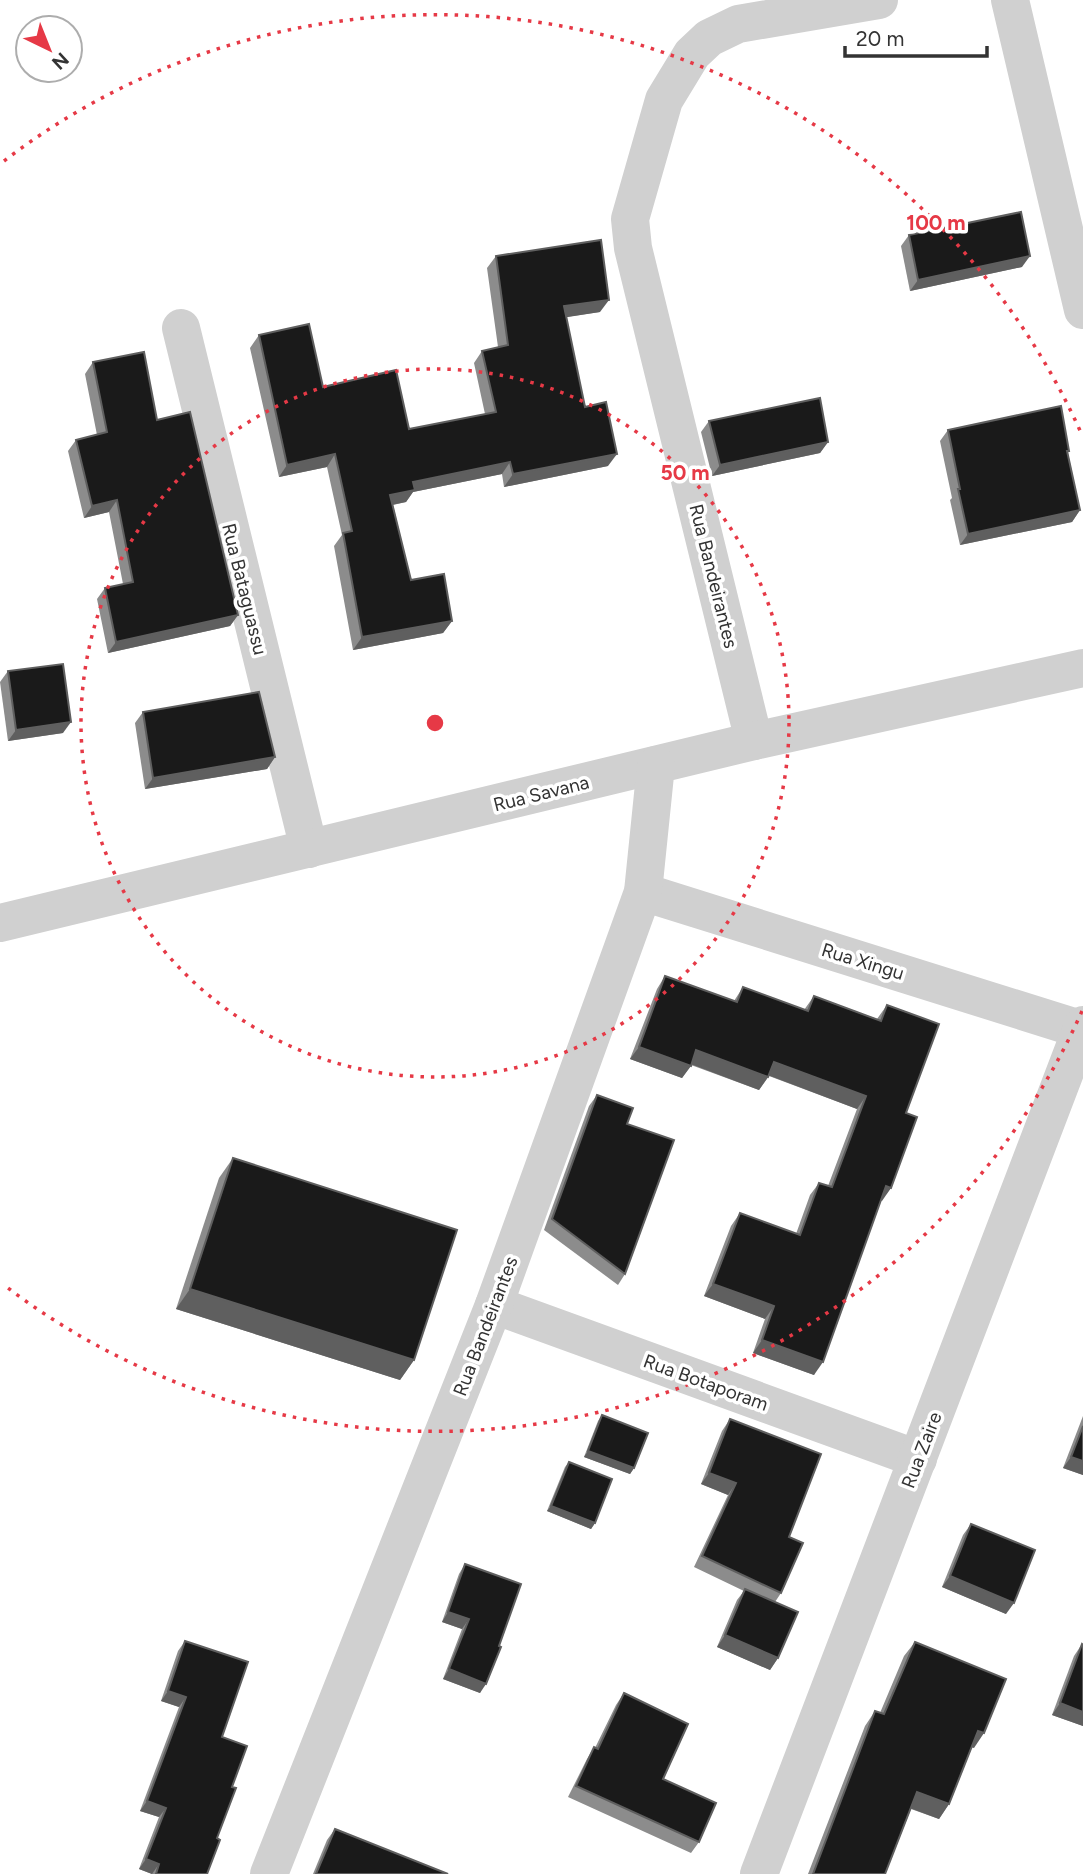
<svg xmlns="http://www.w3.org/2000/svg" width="1083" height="1874" viewBox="0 0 1083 1874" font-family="Figtree,sans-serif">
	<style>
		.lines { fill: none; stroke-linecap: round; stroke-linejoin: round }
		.street { stroke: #d0d0d0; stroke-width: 38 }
		.wall { fill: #8c8c8c }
		.shaded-wall { fill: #5f5f5f }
		.building { fill: #1a1a1a; stroke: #5f5f5f; stroke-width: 2 }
		.ring { fill: none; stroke: #e63946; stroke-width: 3.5; stroke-dasharray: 3.5 7 }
		.labels { text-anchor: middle; stroke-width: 7; stroke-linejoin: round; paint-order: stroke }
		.street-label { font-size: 19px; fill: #333; stroke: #fff }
		.centre { fill: #e63946; stroke: #fff; stroke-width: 3.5 }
		.ring-label { font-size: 21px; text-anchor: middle; font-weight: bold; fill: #e63946; stroke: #fff; stroke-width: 7; stroke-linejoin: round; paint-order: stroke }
	</style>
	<rect width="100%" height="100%" fill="#fff"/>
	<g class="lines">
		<g class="street">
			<path d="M1010,0l73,310"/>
			<path d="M181,328l128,521"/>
			<path d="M754,741l-121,-493 -3,-29 34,-119 28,-46 17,-16 29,-14 141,-24"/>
			<path d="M643,892l440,138"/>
			<path d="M0,923l754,-182 329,-73"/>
			<path d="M494,1305l424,154"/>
			<path d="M269,1874l225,-569 149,-413 13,-127"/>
			<path d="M759,1874l324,-849"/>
		</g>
	</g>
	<g class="wall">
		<path d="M909,235l113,32 -112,24 -9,-45z"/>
		<path d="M496,256l104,56 -34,5 19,90 23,59 -104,21 -2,-13 -89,18 -7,10 -13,3 18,75 41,41 -9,12 -90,17 -19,-104 8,-11 -15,-68 -48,10 -29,-129 9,-13 64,52 86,42 76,-15 -11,-51 8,-12 16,-4 -11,-79z"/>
		<path d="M93,362l64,58 81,195 -8,11 -122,27 -11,-54 8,-11 18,-4 -14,-72 -25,6 -16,-67 8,-11 21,-5 -12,-61z"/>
		<path d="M709,421l119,21 -8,11 -108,23 -11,-44z"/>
		<path d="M948,430l121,21 -1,2 12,57 -8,12 -112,23 -10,-45 2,-2 -12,-57z"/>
		<path d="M8,671l55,62 -55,8 -8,-59z"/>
		<path d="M143,712l132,45 -8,12 -122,20 -10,-66z"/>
		<path d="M665,976l69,25 9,-14 61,23 10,-14 63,23 10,-14 19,108 -15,75 -10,12 -67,175 -61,-22 12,-34 -61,-23 27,-70 9,-13 56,21 14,-39 9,-12 9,3 29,-77 -88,-33 -10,14 -68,-25 -9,13 -52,-19 27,-70z"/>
		<path d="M597,1095l30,29 -2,150 -7,11 -74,-55 45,-124z"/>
		<path d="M233,1158l181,202 -14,20 -224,-71 43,-131z"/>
		<path d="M602,1415l32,53 -4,6 -46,-17 14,-36z"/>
		<path d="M1083,1416v59l-20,-7z"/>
		<path d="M730,1419l59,118 -8,56 -6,9 3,56 -8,12 -53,-23 20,-47 7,-9 -50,-24 34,-72 -27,-11 21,-53z"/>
		<path d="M569,1462l26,61 -4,6 -44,-18 18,-44z"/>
		<path d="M971,1524l35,90 -64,-27 21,-52z"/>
		<path d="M465,1564l34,82 -19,47 -37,-14 19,-50 -20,-7 17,-48z"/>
		<path d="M185,1641l37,96 10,50 -15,51 -10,36h-55l-13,-5 20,-52 -19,-6 39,-104 -18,-6 17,-50z"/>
		<path d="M915,1642l59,106 -2,-1 -23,57 -10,15 -28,-10 -26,65h-77l57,-148 10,-15 5,2 24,-57z"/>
		<path d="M1082,1644l1,82 -31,-11 22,-59z"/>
		<path d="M624,1693l39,86 36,63 -8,11 -123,-56 19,-38 7,-12 1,1 21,-43z"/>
		<path d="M335,1829l113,45h-135l14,-34z"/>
	</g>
	<g class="shaded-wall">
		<path d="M1030,256l-8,11 -112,24 8,-11z"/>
		<path d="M609,300l-9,12 -45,7 9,-13z"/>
		<path d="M828,442l-8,11 -108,23 8,-11z"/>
		<path d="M335,454l-8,13 -48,10 8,-12z"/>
		<path d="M617,454l-9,12 -104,21 9,-13z"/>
		<path d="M510,462l-8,12 -89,18 -7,10 -25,5 9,-12 23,-13z"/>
		<path d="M117,500l-8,12 -25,6 8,-12z"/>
		<path d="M1080,510l-8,12 -112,23 8,-11z"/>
		<path d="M238,615l-8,11 -122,27 8,-11z"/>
		<path d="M452,621l-9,12 -90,17 9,-13z"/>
		<path d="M71,722l-8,11 -55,8 8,-11z"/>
		<path d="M275,757l-8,12 -122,20 8,-11z"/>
		<path d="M639,1047l52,19 -9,12 -52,-19z"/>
		<path d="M696,1050l72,27 -9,13 -71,-27z"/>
		<path d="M774,1062l92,34 -9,13 -92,-35z"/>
		<path d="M886,1186l5,2 -9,13 -5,-2z"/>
		<path d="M713,1284l61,22 -9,13 -61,-23z"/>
		<path d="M190,1289l224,71 -14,20 -224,-71z"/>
		<path d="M762,1340l61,22 -9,13 -61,-22z"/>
		<path d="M588,1451l46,17 -4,6 -46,-17z"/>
		<path d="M1071,1457l12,4v14l-20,-7z"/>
		<path d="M709,1473l27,10 -8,12 -27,-11z"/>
		<path d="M551,1506l44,17 -4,6 -44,-18z"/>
		<path d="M950,1576l64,27 -8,11 -64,-27z"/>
		<path d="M448,1612l21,7 -7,10 -20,-7z"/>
		<path d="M725,1635l53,23 -8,12 -53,-23z"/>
		<path d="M449,1669l37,15 -6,9 -37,-14z"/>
		<path d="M168,1691l18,6 -7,10 -18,-6z"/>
		<path d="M1060,1703l23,9v14l-31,-11z"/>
		<path d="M978,1731l6,2 -10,15 -6,-2z"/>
		<path d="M917,1792l32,12 -10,15 -32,-12z"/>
		<path d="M147,1801l19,7 -7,9 -19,-6z"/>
		<path d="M146,1859l13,5 -7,10 -13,-5z"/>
	</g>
	<g class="building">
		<path d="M1021,212l9,44 -112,24 -9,-45z"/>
		<path d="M601,240l8,60 -45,6 21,101 21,-5 11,52 -104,20 -3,-12 -97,20 2,8 -25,5 21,85 33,-6 8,47 -90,16 -19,-104 9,-2 -17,-77 -48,11 -28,-130 50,-11 14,63 73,-17 13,59 87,-17 -14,-61 26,-6 -12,-89z"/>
		<path d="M144,352l13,68 33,-8 48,203 -122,27 -11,-54 28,-6 -16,-82 -25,6 -16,-66 31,-8 -14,-70z"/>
		<path d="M820,398l8,44 -108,23 -11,-44z"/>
		<path d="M1061,406l8,45h-2l13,59 -112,24 -10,-45h2l-12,-59z"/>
		<path d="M63,664l8,58 -55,8 -8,-59z"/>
		<path d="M259,692l16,65 -122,21 -10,-66z"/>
		<path d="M665,976l72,26 6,-15 65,24 6,-15 67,25 6,-16 52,19 -33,89 11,4 -26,71 -5,-2 -63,176 -61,-22 12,-34 -61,-22 27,-71 60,22 19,-52 13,4 34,-91 -92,-34 -6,15 -72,-27 -5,16 -52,-19z"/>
		<path d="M597,1095l36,13 -6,16 47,16 -49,134 -73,-55z"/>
		<path d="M233,1158l224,72 -43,130 -224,-71z"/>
		<path d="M602,1415l46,18 -14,35 -46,-17z"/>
		<path d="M730,1419l91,35 -32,83 14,6 -22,50 -79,-37 34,-73 -27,-10z"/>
		<path d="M1083,1426v35l-12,-4z"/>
		<path d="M569,1462l43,17 -17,44 -44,-17z"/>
		<path d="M971,1524l64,26 -21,53 -64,-27z"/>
		<path d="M465,1564l56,20 -22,62 2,1 -15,37 -37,-15 20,-50 -21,-7z"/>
		<path d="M745,1589l53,23 -20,46 -53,-23z"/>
		<path d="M185,1641l63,21 -26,75 25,9 -15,41 4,1 -19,50 3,2 -13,34h-51l3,-10 -13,-5 20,-51 -19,-7 39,-104 -18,-6z"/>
		<path d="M915,1642l91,37 -22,54 -6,-2 -29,73 -32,-12 -32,82h-72l62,-163 9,3z"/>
		<path d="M1082,1644l1,1v67l-23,-9z"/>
		<path d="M624,1693l64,31 -25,55 53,24 -17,39 -123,-56 18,-39 4,2z"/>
		<path d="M335,1829l113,45h-132z"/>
	</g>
	<g class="ring">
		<circle cx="435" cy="723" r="354"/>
		<path d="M1082 1011A708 708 0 0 1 4 1285M4 161A708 708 0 0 1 1082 435"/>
	</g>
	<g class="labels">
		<g class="street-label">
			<text transform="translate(714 576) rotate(76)" y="7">Rua Bandeirantes</text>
			<text transform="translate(245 589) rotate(76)" y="7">Rua Bataguassu</text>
			<text transform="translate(541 793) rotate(-14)" y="7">Rua Savana</text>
			<text transform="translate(863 961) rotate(17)" y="7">Rua Xingu</text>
			<text transform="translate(485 1326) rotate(-69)" y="7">Rua Bandeirantes</text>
			<text transform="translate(706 1382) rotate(20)" y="7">Rua Botaporam</text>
			<text transform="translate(921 1450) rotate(-69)" y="7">Rua Zaire</text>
		</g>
	</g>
	<circle cx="435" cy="723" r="10" class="centre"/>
	<g class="ring-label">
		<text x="936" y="230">100 m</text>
		<text x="685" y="480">50 m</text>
	</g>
	<g transform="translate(49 49) rotate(137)"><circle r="33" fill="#ffffff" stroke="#adadad" stroke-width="2"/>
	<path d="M0-5L12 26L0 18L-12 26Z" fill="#e63946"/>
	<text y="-10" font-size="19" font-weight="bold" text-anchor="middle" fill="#333333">N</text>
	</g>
	<path d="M845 46v10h142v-10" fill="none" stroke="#333333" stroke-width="3.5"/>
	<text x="856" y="46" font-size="21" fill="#333333" stroke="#ffffff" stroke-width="5" paint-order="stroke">20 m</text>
</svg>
